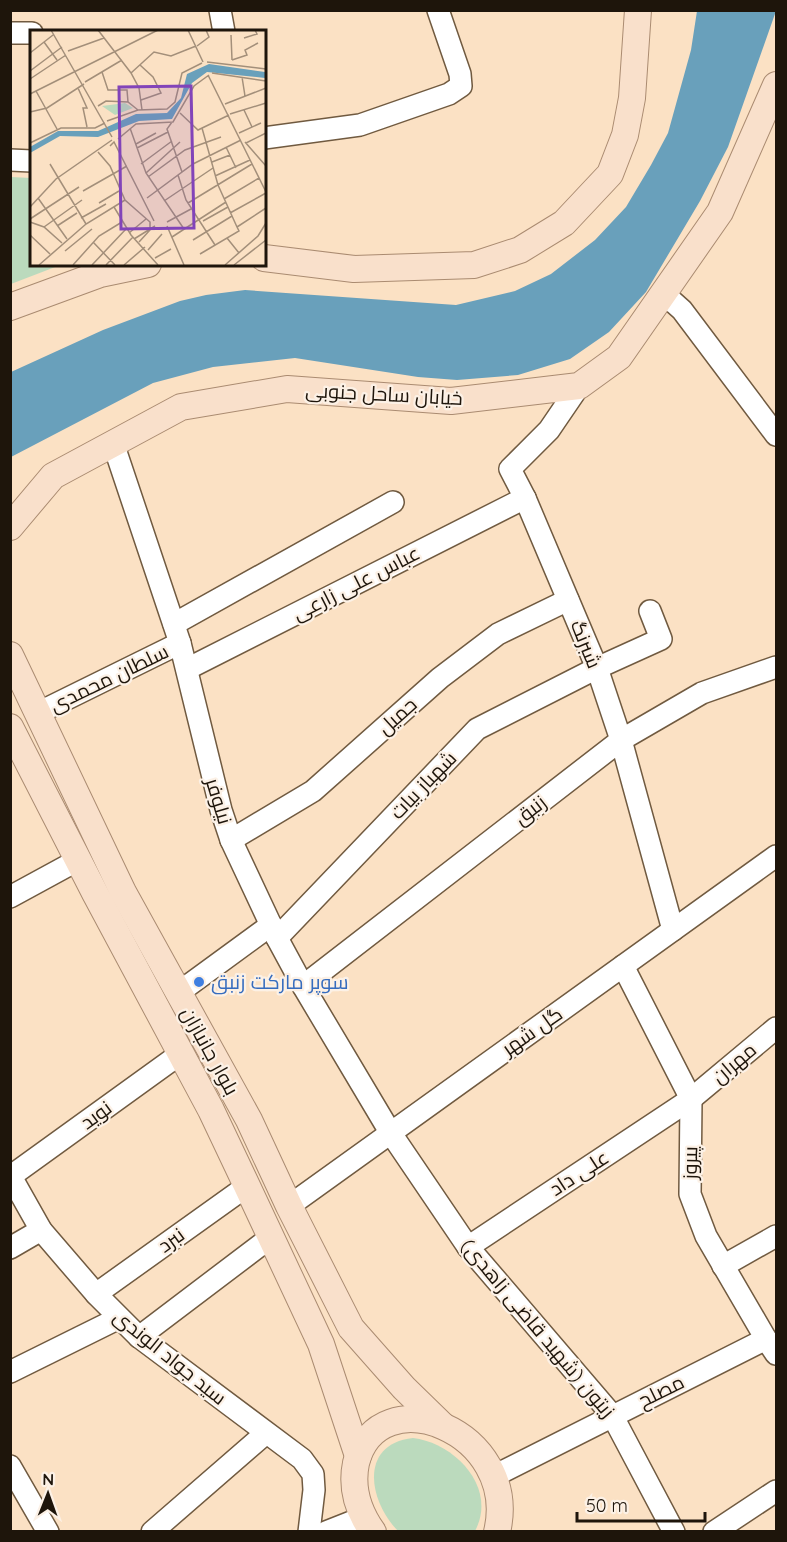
<svg xmlns="http://www.w3.org/2000/svg" width="787" height="1542" viewBox="0 0 787 1542" font-family="Quicksand,Cairo,sans-serif">
	<style>
		.green { fill: #bbdabd }
		.water { fill: #69a0bb }
		.lines { fill: none; stroke-linecap: round; stroke-linejoin: round }
		.minor-casing { stroke: #705a40; stroke-width: 24 }
		.major-casing { stroke: #aa8b71; stroke-width: 28 }
		.minor { stroke: #fff; stroke-width: 21 }
		.major { stroke: #f9e0cb; stroke-width: 26 }
		.shop-dot { fill: #3f7fe0; stroke: #fcf1e6; stroke-width: 2 }
		.labels { text-anchor: middle; stroke-width: 4.5; stroke-linejoin: round; paint-order: stroke }
		.street-label { font-size: 20px; fill: #1e150b; stroke: #fcf1e6 }
		.shop-label { font-size: 20px; fill: #366cbe; stroke: #fcf1e6; text-anchor: start }
		.inset-road { fill: none; stroke: #a38f7a; stroke-width: 1.5 }
		.view { fill: #8244b9; fill-opacity: 0.15; stroke: #8244b9; stroke-width: 3 }
		.inset-edge { fill: none; stroke: #1e150b; stroke-width: 3 }
	</style>
	<rect width="100%" height="100%" fill="#fbe1c4"/>
	<g class="green">
		<path d="M11,177l20,1 1,86h31l-52,20z"/>
		<path d="M413,1438c42,5 85,50 62,93h-77c-29,-29 -40,-87 15,-93z"/>
	</g>
	<path class="water" d="M697,11h79l-48,136 -28,54 -54,91 -37,40 -39,27 -52,16 -61,5 -39,-3 -123,-19 -82,9 -60,16 -142,74v-85l92,-42 77,-29 26,-6 39,-5 211,15 59,-14 36,-17 44,-34 31,-33 25,-42 17,-32 23,-83z"/>
	<g class="lines">
		<g class="minor-casing">
			<g id="minor">
				<path d="M220,10l4,22"/>
				<path d="M10,33h22"/>
				<path d="M264,138l96,-13 89,-31 12,-8 -1,-12 -22,-64"/>
				<path d="M10,160l22,1"/>
				<path d="M663,293l19,17 94,125"/>
				<path d="M579,386l-30,44 -39,39 15,29 72,170 24,72 52,190"/>
				<path d="M113,443l67,200 41,167 10,30 46,98 26,48 87,146 78,115 144,168 62,117"/>
				<path d="M174,624l219,-122"/>
				<path d="M187,669l338,-171"/>
				<path d="M38,713l142,-70"/>
				<path d="M231,840l82,-49 127,-113 58,-44 70,-34"/>
				<path d="M10,897l68,-37"/>
				<path d="M277,938l200,-209 120,-61 64,-29 -11,-28"/>
				<path d="M623,966l68,133 -1,95 16,42 60,103 10,15"/>
				<path d="M303,986l318,-246 81,-47 74,-26"/>
				<path d="M178,993l93,-68"/>
				<path d="M10,1175l31,55 55,64 43,43 163,122 11,15 1,16 -5,42"/>
				<path d="M11,1176l169,-122"/>
				<path d="M289,1206l487,-350"/>
				<path d="M468,1247l223,-148 85,-71"/>
				<path d="M10,1248l31,-18"/>
				<path d="M723,1266l53,-30"/>
				<path d="M96,1294l151,-108"/>
				<path d="M139,1337l132,-100"/>
				<path d="M10,1372l109,-54"/>
				<path d="M10,1466l38,66"/>
				<path d="M494,1476l272,-137"/>
				<path d="M152,1532l114,-99"/>
				<path d="M326,1532l38,-15"/>
				<path d="M714,1532l62,-41"/>
			</g>
		</g>
		<g class="major-casing">
			<g id="major">
				<path d="M264,258l90,11 120,-4 46,-15 44,-27 46,-49 15,-39 7,-37 6,-88"/>
				<path d="M10,307l90,-33 48,-10"/>
				<path d="M10,527l43,-51 128,-69 106,-18 164,12 128,-15 40,-29 101,-145 56,-127"/>
				<path d="M10,655l113,237 126,228 40,86 62,122 53,60 38,37"/>
				<path d="M10,727l85,166 116,217 36,76 74,158 37,112"/>
				<path d="M373,1532c-15,-21 -22,-45 -17,-69 22,-88 165,-32 141,69"/>
			</g>
		</g>
		<use href="#minor" class="minor"/>
		<use href="#major" class="major"/>
	</g>
	<circle class="shop-dot" cx="199" cy="982" r="6"/>
	<g class="labels">
		<g class="street-label">
			<text transform="translate(384 394) rotate(3)" y="7">خیابان ساحل جنوبی</text>
			<text transform="translate(356 583) rotate(-27)" y="7">عباس علی زارعی</text>
			<text transform="translate(586 644) rotate(68)" y="7">شبرنگ</text>
			<text transform="translate(109 678) rotate(-26)" y="7">سلطان محمدی</text>
			<text transform="translate(397 716) rotate(-42)" y="7">جمیل</text>
			<text transform="translate(423 785) rotate(-46)" y="7">شهباز بیات</text>
			<text transform="translate(219 801) rotate(73)" y="7">نیلوفر</text>
			<text transform="translate(530 810) rotate(-38)" y="7">زنبق</text>
			<text transform="translate(532 1031) rotate(-35)" y="7">گل شهر</text>
			<text transform="translate(210 1051) rotate(61)" y="7">بلوار جانبازان</text>
			<text transform="translate(734 1063) rotate(-40)" y="7">مهران</text>
			<text transform="translate(96 1115) rotate(-36)" y="7">نوید</text>
			<text transform="translate(690 1163) rotate(-89)" y="7">پیروز</text>
			<text transform="translate(579 1173) rotate(-33)" y="7">علی داد</text>
			<text transform="translate(171 1240) rotate(-36)" y="7">نبرد</text>
			<text transform="translate(538 1328) rotate(50)" y="7">زیتون (شهید قاضی زاهدی)</text>
			<text transform="translate(170 1357) rotate(39)" y="7">سید جواد الوندی</text>
			<text transform="translate(661 1391) rotate(-26)" y="7">مصلح</text>
		</g>
		<g class="shop-label">
			<text x="211" y="989">سوپر مارکت زنبق</text>
		</g>
	</g>
	<g transform="translate(30 30)">
		<rect width="236" height="236" fill="#fbe1c4"/>
		<path d="M95,73l8,5 -18,7 -13,-9z" fill="#bbdabd"/>
		<path d="M179,34l56,8v6l-58,-6 -15,11 -20,36 -33,2 -41,16 -38,-1 -30,17v-6l28,-16h40l38,-17 31,-1 14,-15 6,-24z" fill="#69a0bb"/>
		<path class="inset-road" d="M21,0l61,107M68,0l33,43 8,15 3,22M158,0l15,32M201,5l1,25M214,8l13,-4 -2,-4M14,12l13,18M167,16l12,-9 -3,-7M38,21l36,-13M0,23l23,-18M202,30l15,-5 -2,-5 13,-7M177,32l59,7M110,35l13,12 8,16 -20,7M0,41l32,-24M72,42l6,18h19l1,12M101,43l23,-21 17,4 25,-10M182,43l54,8M178,45l58,117M212,47l3,19M0,49l36,-24M55,52l37,-22M48,58l9,20h-4l4,19M6,61l21,38M0,64l128,-64M195,74l41,-16M68,76l8,-5 22,1 10,8M214,80l8,17M0,82l17,-4 37,-24M150,83l18,17 31,-15M200,84l36,-11M77,91l31,-11 29,-1 8,-7 7,-29 20,-10M142,92l-5,7 15,43M100,98l16,45 38,56M172,98l16,57 19,42M209,103l22,-10M88,109l18,-15 37,-2 21,-36 15,-11M215,112l21,24M0,113l31,-15h34l10,-5M216,113l20,-10M106,114l20,-11M80,116l4,-4 40,79M196,117l10,21M107,118l31,-16M68,122l12,14 15,34 25,22v8l-11,12M182,132l18,-7M20,134l36,60M111,134l31,-23M116,143l34,-31M148,145l8,25 29,45M185,146l35,-16M118,147l37,-27 36,-13M53,161l44,-25M8,168l29,41M117,168l46,-34 48,-24M194,169l35,-21M134,171l49,-33M69,173l20,-12M158,173l64,-39M0,177l26,-28 56,-39M84,177l17,28 27,30M200,183l36,-20M51,188l25,-14M0,189l49,-32M173,191l25,-14M0,192l14,5 18,16M137,192l24,-13M27,196l20,-13M137,196l17,39M14,197l38,-27M207,197l29,-19M99,203l17,-14M0,205l20,19M142,207l54,-35M197,208l12,15M104,209l21,-13M163,210l39,-24M63,212l22,23M118,220l14,-16M35,221l27,-22M170,224l39,-23 -2,-4M125,228l16,-9M9,235l47,-41 39,-24M43,235l26,-29 23,-14M62,235l34,-36M76,235l27,-28M94,235l21,-18M195,235l33,-29 8,-13M204,235l32,-25"/>
		<path class="view" d="M161,56l3,142 -73,1 -2,-142z"/>
		<rect width="236" height="236" class="inset-edge"/>
	</g>
	<rect width="787" height="1542" fill="none" stroke="#1e150b" stroke-width="24"/>
	<g transform="translate(48 1494) rotate(1)" stroke="#fcf1e6" stroke-width="4.5" paint-order="stroke">
	<path d="M0-4.5L10 22L0 15L-10 22Z" fill="#1e150b"/>
	<text y="-9" font-size="16" font-weight="bold" text-anchor="middle" fill="#1e150b">N</text>
	</g>
	<path d="M577 1512v9h128v-9" fill="none" stroke="#1e150b" stroke-width="3"/>
	<text x="586" y="1512" font-size="18" fill="#1e150b" stroke="#fcf1e6" stroke-width="4.5" paint-order="stroke">50 m</text>
</svg>
